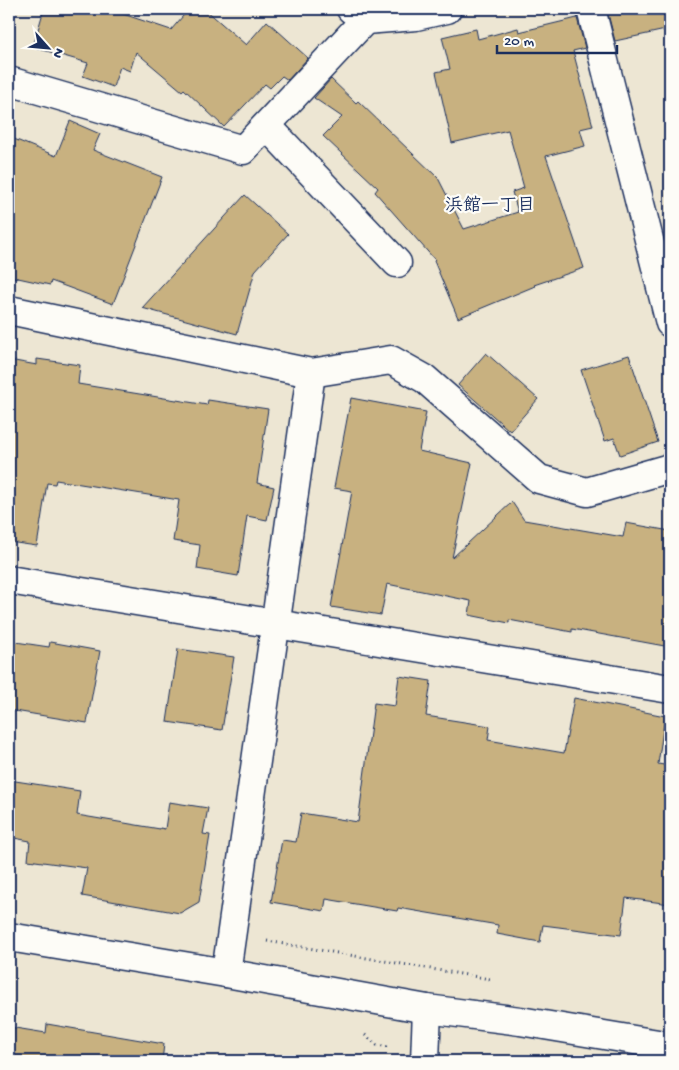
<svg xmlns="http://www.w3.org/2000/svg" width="679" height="1070" viewBox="0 0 679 1070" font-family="'Gochi Hand','Klee One',sans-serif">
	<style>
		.building { fill: #c8b180; stroke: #1b2f5e }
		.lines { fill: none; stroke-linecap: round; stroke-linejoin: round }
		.street-casing { stroke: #1b2f5e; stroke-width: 31 }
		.secondary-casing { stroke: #1b2f5e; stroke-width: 31 }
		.path { stroke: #1b2f5e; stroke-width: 3; stroke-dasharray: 1 4; stroke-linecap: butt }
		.street { stroke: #fdfcf7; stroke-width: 28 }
		.secondary { stroke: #fdfcf7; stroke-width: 28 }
		.labels { text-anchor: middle; stroke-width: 4.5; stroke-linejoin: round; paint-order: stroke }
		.neighbourhood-label { font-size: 18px; font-weight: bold; fill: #1b2f5e; stroke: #fdfcf7 }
	</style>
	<rect width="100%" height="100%" fill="#ede6d3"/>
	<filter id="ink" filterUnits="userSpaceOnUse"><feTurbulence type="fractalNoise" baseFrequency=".02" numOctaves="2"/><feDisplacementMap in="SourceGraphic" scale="10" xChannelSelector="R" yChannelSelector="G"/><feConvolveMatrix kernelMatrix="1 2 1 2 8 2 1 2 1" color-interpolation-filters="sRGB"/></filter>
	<g filter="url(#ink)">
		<g class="building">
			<path d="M44,9h64l63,21 18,-21h16l41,36 21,-24 41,37 -20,22 -6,-4 -12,12 -5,-4 -41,43 -40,-38 -2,2 -46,-39 -6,19 -10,-4 -7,20 -30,-11 5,-13 -55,-16z"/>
			<path d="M614,9h56v20l-55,12 -8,-31z"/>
			<path d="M577,18l8,30 -12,3 20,75 -13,3 5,17 -39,10 38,112 -50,17 1,1 -77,32 -24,-57 1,-1 -60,-68 3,-4 -55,-52 19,-19 -28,-19 17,-19 25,24 2,-2 80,77 26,51 54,-17 -6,-20 12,-4 -16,-58 -56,13 -16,-71 14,-3 -8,-32 34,-8 2,10 40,-11 1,4z"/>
			<path d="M70,121l30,13 -7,16 69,27 -49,127 -62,-23 -1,4 -41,-9v-139l47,19z"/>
			<path d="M245,195l43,39 -33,37 -18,63 -95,-26z"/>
			<path d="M486,353l52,46 -28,32 -52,-46z"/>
			<path d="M629,355l29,87 -38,13 -6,-17 -9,3 -24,-71z"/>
			<path d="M37,359l43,6 -2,19 129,21 1,-5 60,9 -11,74 17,4 -7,33 -20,-4 -9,60 -41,-7 3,-24 -27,-4 6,-41 -123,-20 -1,4 -8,-1 -10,63 -28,-4v-182l28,5z"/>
			<path d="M351,398l75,14 -7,39 53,12 -20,95 60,-56 12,18 99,17 3,-14 44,8v116l-98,-18v3l-63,-12v3l-40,-8 2,-14 -84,-17 -6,31 -50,-8 21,-116 -18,-3z"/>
			<path d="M9,641l40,6 1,-5 50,9 -13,72 -78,-13z"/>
			<path d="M178,649l56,8 -12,73 -55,-8z"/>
			<path d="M399,676l32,5 -5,35 64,10 -2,14 76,13 10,-55 91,18 -7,48 12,2v138l-44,-6 -5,37 -78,-10 -3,17 -43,-8 1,-9 -100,-17 -1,3 -71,-12 -2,12 -53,-9 11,-62 14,2 5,-29 57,9 16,-119 21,3z"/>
			<path d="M9,780l71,11 -3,24 83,14v-1l5,1 4,-27 39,6 -5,26 7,1 -11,67 -19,11 -98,-17 5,-28 -59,-8 2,-19 -21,-4z"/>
			<path d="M47,1024l117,20 -2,17h-153v-34l37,6z"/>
		</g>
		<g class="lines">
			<g class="street-casing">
				<g id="street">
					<path d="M351,9l14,11 51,-4 31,-7"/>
					<path d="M591,9l79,314"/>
					<path d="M9,81l234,69 122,-130"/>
					<path d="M267,126l130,137"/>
					<path d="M9,310l302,63 80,-13 34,19 114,100 48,13 83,-24"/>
					<path d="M9,580l661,109"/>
					<path d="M226,973l85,-600"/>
				</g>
			</g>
			<g class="secondary-casing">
				<g id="secondary">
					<path d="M9,937l217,36 201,36 93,12 150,25"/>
					<path d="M425,1061l2,-52"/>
				</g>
			</g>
			<g class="path">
				<path d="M267,941l223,38"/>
				<path d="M365,1035l12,10 13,2"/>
				<path d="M501,1061l13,-4"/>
			</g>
			<use href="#street" class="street"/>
			<use href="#secondary" class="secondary"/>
		</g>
	</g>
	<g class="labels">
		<g class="neighbourhood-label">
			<text x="490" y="210">浜館一丁目</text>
		</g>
	</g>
	<rect width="679" height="1070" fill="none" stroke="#fdfcf7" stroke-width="30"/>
	<rect x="15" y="15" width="649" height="1040" fill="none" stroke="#1b2f5e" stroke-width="2" filter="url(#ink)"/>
	<g transform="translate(48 48) rotate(117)" stroke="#fdfcf7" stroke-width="4" paint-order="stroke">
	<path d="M0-4L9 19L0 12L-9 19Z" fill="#1b2f5e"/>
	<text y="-8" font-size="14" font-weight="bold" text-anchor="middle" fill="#1b2f5e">N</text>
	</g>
	<path d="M497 45v8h120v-8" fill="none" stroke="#1b2f5e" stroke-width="2.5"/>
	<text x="504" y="45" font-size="15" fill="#1b2f5e" stroke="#fdfcf7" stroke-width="4" paint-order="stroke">20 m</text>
</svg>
